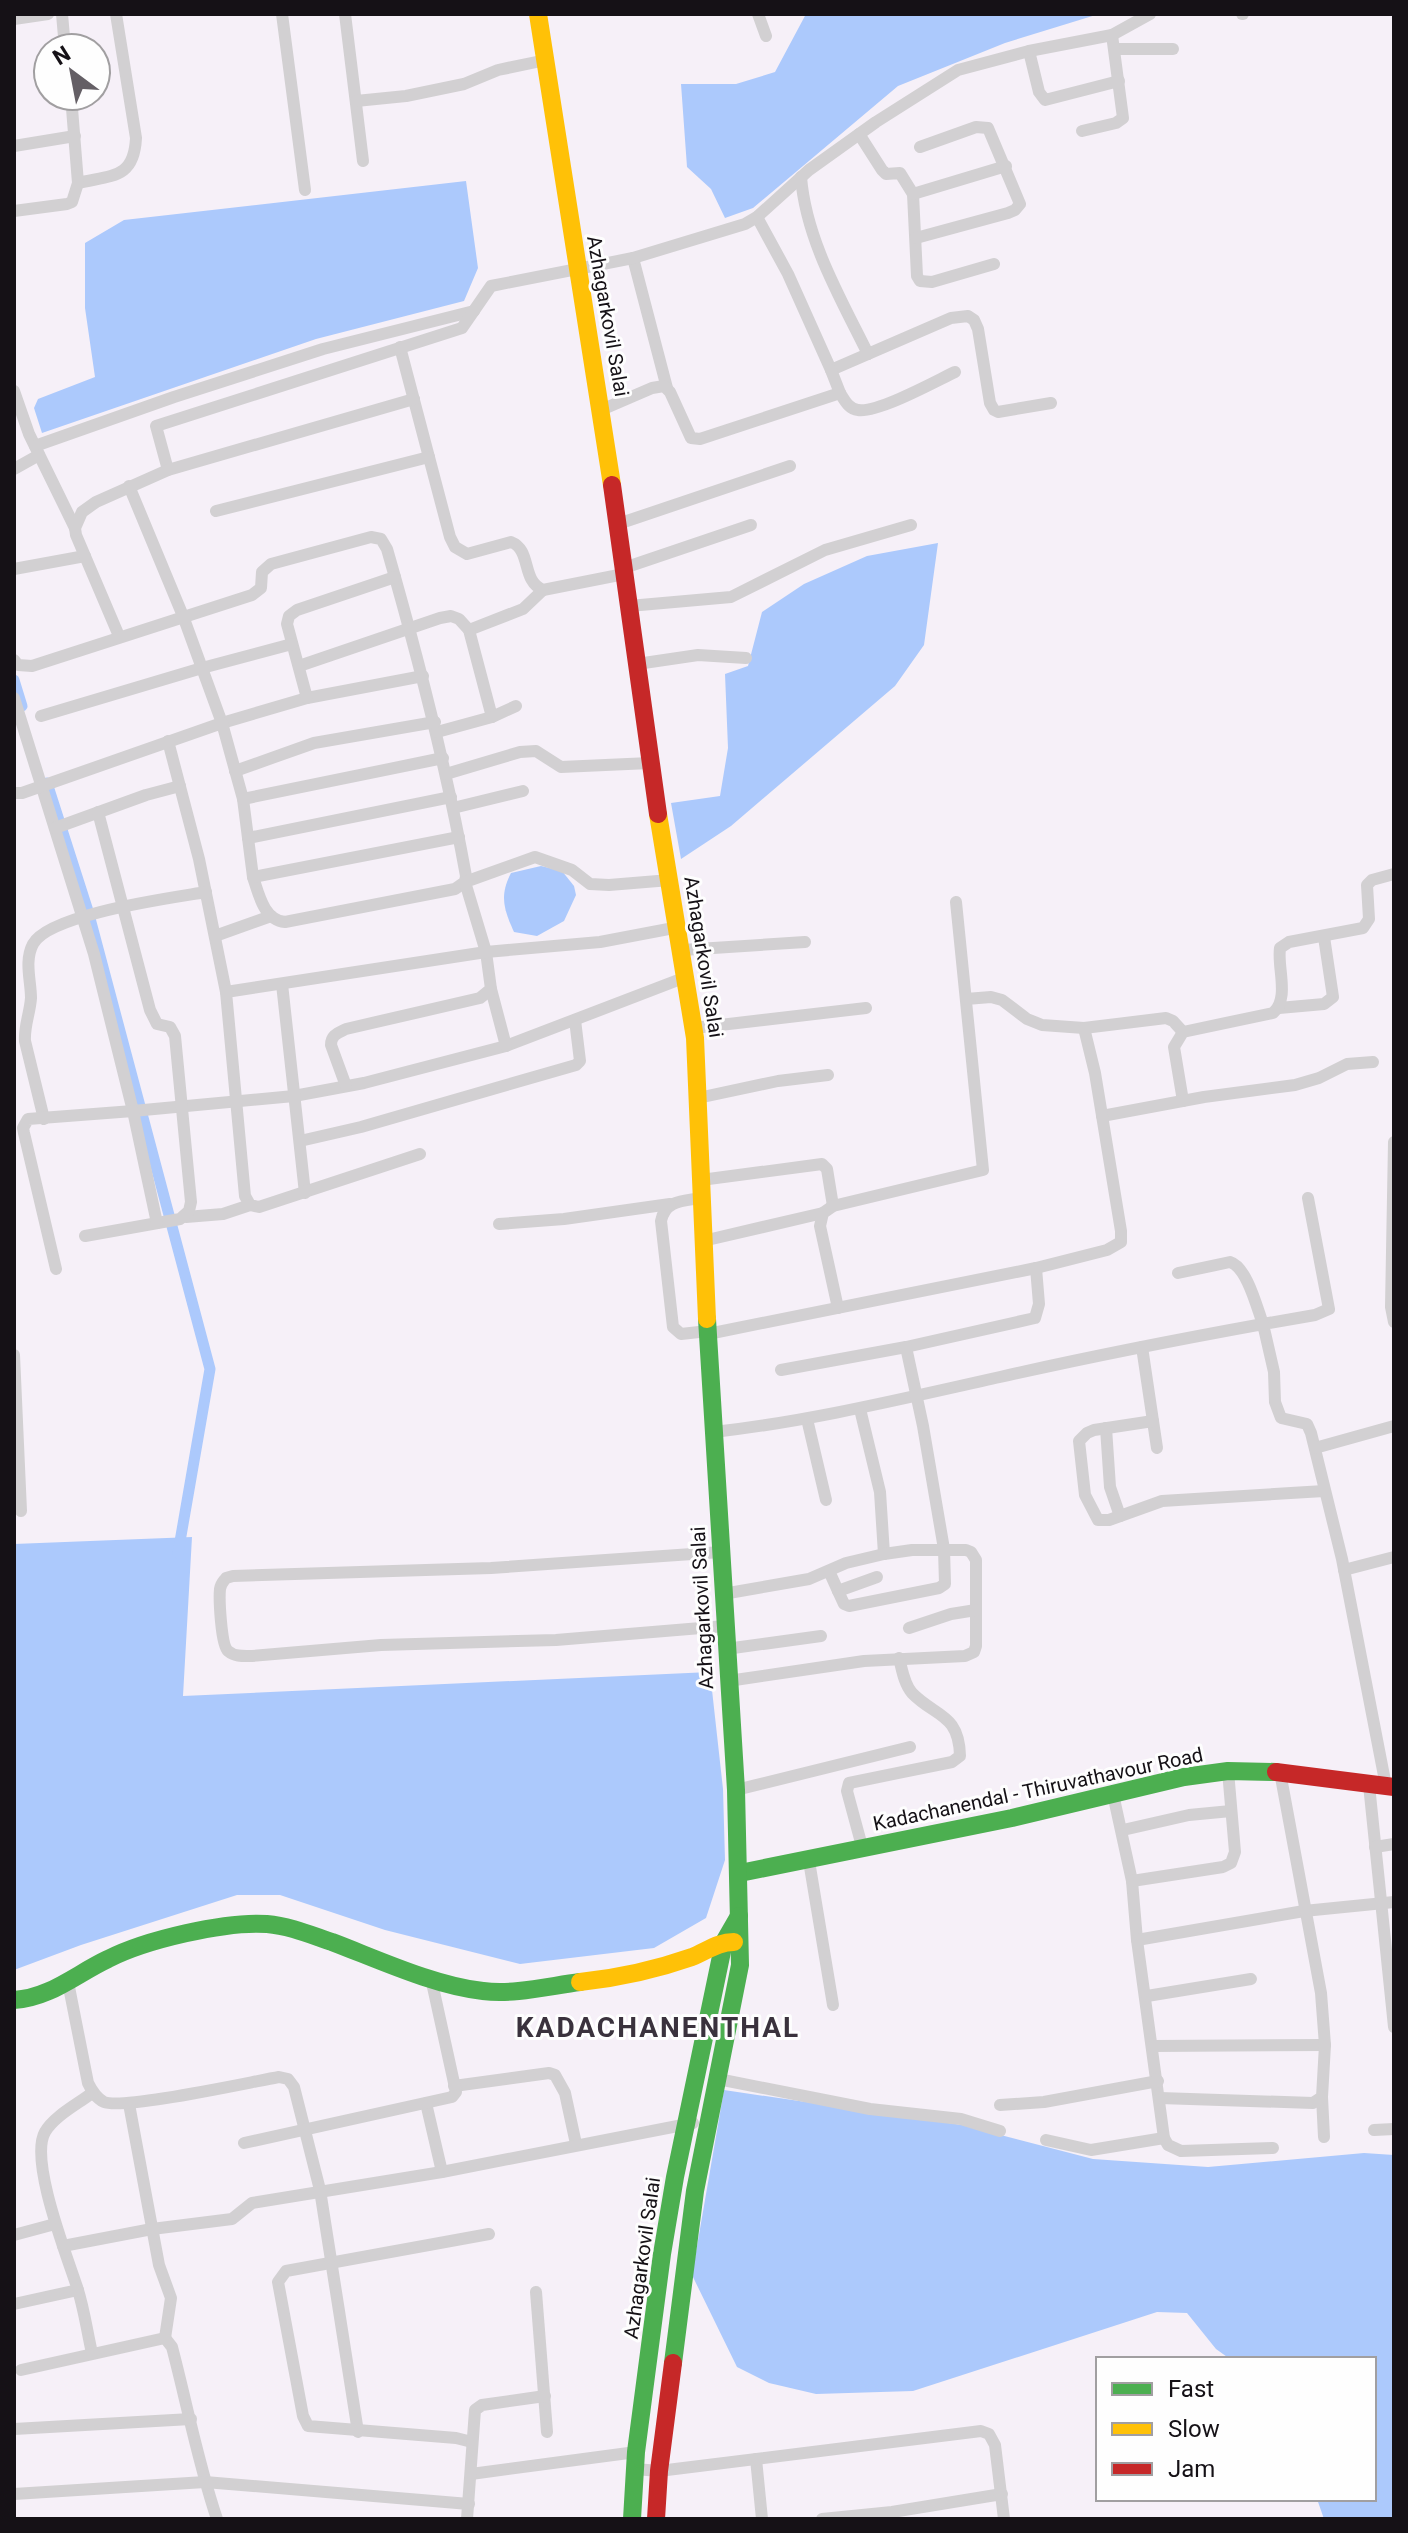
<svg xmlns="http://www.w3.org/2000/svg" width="1408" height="2533" viewBox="0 0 1408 2533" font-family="Roboto,sans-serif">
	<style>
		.water { fill: #acc9fc }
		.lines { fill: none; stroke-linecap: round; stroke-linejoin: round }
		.canal { stroke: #acc9fc; stroke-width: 11 }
		.street { stroke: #d2d0d2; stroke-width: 12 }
		.fast { stroke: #4caf50; stroke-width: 18 }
		.slow { stroke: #ffc107; stroke-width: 18 }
		.jam { stroke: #c62828; stroke-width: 18 }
		.labels { text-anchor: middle; stroke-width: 6; stroke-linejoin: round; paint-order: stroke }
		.street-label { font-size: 20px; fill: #151116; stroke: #fefefe }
		.district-label { font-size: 28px; font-weight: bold; letter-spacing: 2px; fill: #3a323d; stroke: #fefefe }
	</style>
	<rect width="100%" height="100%" fill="#f6f0f8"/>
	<g class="water">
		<path d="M806,14h293l-94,29 -107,43 -145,122 -28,10 -14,-29 -24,-22 -6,-83h55l39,-12z"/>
		<path d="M466,181l12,87 -14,33 -148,38 -274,94 -8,-25 4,-9 57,-22 -10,-69v-65l39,-23z"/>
		<path d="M938,543l-14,102 -29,41 -164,140 -50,33 -10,-56 49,-7 8,-48 -3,-74 23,-8 14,-54 42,-28 63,-28z"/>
		<path d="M541,866l21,5 12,15 2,9 -12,26 -27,15 -23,-4c-10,-22 -15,-36 -3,-59z"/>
		<path d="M192,1537l-9,159 527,-24 13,117 2,71 -19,58 -52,30 -134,16 -135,-34 -105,-35h-43l-156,50 -67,25v-426z"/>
		<path d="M724,2090l238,35 131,34 115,8 156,-14 30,2v364h-70l-7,-20h57v-140h-144l-14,-10 -29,-36 -30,-1 -244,79 -97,3 -47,-11 -32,-16 -45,-92z"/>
	</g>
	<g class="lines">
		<g class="canal">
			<path d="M14,680l8,26"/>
			<path d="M47,783l41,128 122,458 -32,184"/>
		</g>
		<g class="street">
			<path d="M62,14l3,34"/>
			<path d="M282,14l23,176"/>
			<path d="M345,14l18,147"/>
			<path d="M758,14l8,22"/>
			<path d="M1242,14h1"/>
			<path d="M14,19l34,-5"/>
			<path d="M1115,49h58"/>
			<path d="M1029,51l10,41 6,8 74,-19"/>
			<path d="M356,101l50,-5 58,-12 34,-14 48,-10"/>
			<path d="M1082,131l34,-8 7,-5 -11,-83"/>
			<path d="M859,134l23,36 4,4 14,-1 13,21 4,82 3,5 12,1 62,-18"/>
			<path d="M14,146l61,-10"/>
			<path d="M801,177c5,63 40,122 67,177"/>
			<path d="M78,183c34,-8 56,-4 58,-45l-20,-124"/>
			<path d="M913,194l93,-28"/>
			<path d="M14,211l53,-7 5,-2 6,-19 -7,-87"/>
			<path d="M757,217l31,57 43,96 120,-52 17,-2 6,4 4,9 12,74 4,7 4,2 53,-9"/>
			<path d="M916,238l92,-25 7,-3 5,-6 -32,-76 -12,-1 -56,20"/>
			<path d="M633,258l34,130"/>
			<path d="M400,347l50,190 5,10 12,7 44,-12c21,8 10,39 32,48l81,-16"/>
			<path d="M14,391l15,43 46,94"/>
			<path d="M840,393c5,8 9,16 18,17 20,3 76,-28 97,-38"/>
			<path d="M601,410l51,-22 12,-2 6,6 21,46 9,1 140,-46 -9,-23"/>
			<path d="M35,446l139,-49 149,-48 151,-38"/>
			<path d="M14,469l25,-14"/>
			<path d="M168,470l-12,-44 306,-98 29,-42 142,-28 112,-34 12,-7 52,-47 67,-48 82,-52 71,-19 83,-16 38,-21"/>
			<path d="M129,486l54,130 39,107 85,-25 116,-22"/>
			<path d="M216,511l213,-54"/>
			<path d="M618,524l172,-58"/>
			<path d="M624,568l127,-43"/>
			<path d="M14,569l71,-13"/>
			<path d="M629,606l102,-9 94,-47 86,-25"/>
			<path d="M469,630l54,-21 20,-19"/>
			<path d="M119,636l-43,-101 -1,-7 7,-16 14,-10 72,-32 246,-71"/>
			<path d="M14,660l4,5 14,1 220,-71 9,-7 1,-16 9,-8 100,-27 10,2 6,10c31,108 59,216 79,327l-1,6 -10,7 -170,33c-21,-2 -26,-27 -32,-45"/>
			<path d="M637,664l61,-9 48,3"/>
			<path d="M299,666l141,-48 11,-2 8,3 10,11 23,87"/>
			<path d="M14,698l80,256 39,157 161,-15 70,-13 142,-37 180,-69"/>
			<path d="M307,698l-20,-74 2,-8 8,-6 98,-33"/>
			<path d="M41,716l161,-48 90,-24"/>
			<path d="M437,732l55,-15 24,-11"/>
			<path d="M168,741l31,118 27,133"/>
			<path d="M235,771l79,-28 121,-21"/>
			<path d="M446,774l74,-22 16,-1 25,16 89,-4"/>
			<path d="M14,793h8l200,-70 21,76 10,78 206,-40"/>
			<path d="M243,799l200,-41"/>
			<path d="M453,808l70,-17"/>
			<path d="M55,828l91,-33 34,-9"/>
			<path d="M248,838l203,-41"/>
			<path d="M215,936l56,-20"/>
			<path d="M682,950l123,-8"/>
			<path d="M282,984l23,209"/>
			<path d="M491,989l15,57"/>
			<path d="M966,999l25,-2 11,3 25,19 15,6 42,3 82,-10 7,3 10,11"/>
			<path d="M1279,1008l45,-4 9,-7 -9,-60"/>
			<path d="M694,1028l172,-20"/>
			<path d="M346,1086l-15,-41c0,-10 7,-12 15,-16l134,-31 11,-9 -5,-37 -21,-70 70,-25 37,13 18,14 19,1 61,-5"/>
			<path d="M698,1098l80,-17 50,-6"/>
			<path d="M1183,1101l-9,-54 9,-15 90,-19c17,-15 4,-45 7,-65l9,-6 74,-14 6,-9 -2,-34 5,-5 22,-6"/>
			<path d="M1102,1116l102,-19 91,-12 24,-7 28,-14 26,-2"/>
			<path d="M44,1119l-19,-78c-1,-15 5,-28 6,-43 0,-17 -7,-37 2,-54 16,-30 138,-46 173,-52"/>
			<path d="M300,1141l61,-14 215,-62 4,-4 -5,-41"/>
			<path d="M1394,1142l-3,165 3,15"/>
			<path d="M420,1154l-161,53 -9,-2 -5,-9 -19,-204 260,-40 114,-10 79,-15"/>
			<path d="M701,1180l121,-16 5,5 6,37"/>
			<path d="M701,1198c-18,3 -36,2 -40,23l12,106 8,7 27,-3"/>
			<path d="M186,1217l37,-3 27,-9"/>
			<path d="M499,1224l65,-5 106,-15"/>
			<path d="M85,1236l95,-17 9,-8 2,-9 -16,-166 -5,-9 -13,-3 -7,-14 -52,-198"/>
			<path d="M703,1241l120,-28"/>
			<path d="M56,1269l-32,-136 -1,-5 5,-9 105,-8 24,112"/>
			<path d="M1178,1273l52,-11c17,5 27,46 33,62l52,-9 14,-6 -21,-111"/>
			<path d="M838,1308l-18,-82 3,-13 10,-7 150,-36 -27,-268"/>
			<path d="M708,1334l328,-66 71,-18 14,-8v-11l-26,-158 -11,-45"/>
			<path d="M1142,1347l15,101"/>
			<path d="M14,1355l7,156"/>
			<path d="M781,1370l125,-23 129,-29 4,-14 -3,-36"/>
			<path d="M860,1409l20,83 4,62"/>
			<path d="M807,1419l19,81"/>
			<path d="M1153,1421l-59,9 -7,3 -8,8 6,54 13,25h11l53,-19 162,-10"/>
			<path d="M1106,1428l4,59 10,29"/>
			<path d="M714,1432c97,-11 191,-34 286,-55 88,-20 175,-37 263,-53l11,48 1,30 6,16 26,6 4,9 31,126 44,227"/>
			<path d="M1315,1448l79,-22"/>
			<path d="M721,1552l-230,16 -258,8 -7,2c-3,4 -5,5 -6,11 -1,10 1,56 8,62 7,6 16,5 24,5l129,-11 175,-5 169,-14"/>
			<path d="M1344,1570l50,-13"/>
			<path d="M829,1571l9,20 39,-14"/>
			<path d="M838,1591l6,13 5,2 90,-18 6,-4 -1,-35 -21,-123 -17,-79"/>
			<path d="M723,1594l86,-15 37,-16 38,-9 28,-4h54l5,2 5,8v86l-2,6 -9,4 -101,5 -136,20"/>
			<path d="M909,1628l42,-14 25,-4"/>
			<path d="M726,1649l95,-13"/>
			<path d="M1369,1785l25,242"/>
			<path d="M736,1790l174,-43"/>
			<path d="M1113,1794l19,87 5,59 27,198 4,7 13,6 92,-3"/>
			<path d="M1123,1830l66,-15 42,-4"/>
			<path d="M1375,1847l19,-3"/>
			<path d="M863,1850l-16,-59 2,-8 103,-21 8,-6c-1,-43 -25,-39 -48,-63 -8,-9 -10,-24 -13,-35"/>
			<path d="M809,1861l24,144"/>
			<path d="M1132,1881l91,-14 8,-4 4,-11 -7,-81"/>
			<path d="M1137,1940l167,-29 90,-9"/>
			<path d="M68,1982l20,101c4,8 8,15 16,19 20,8 146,-20 175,-25l9,2 6,8 26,103 38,242"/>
			<path d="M1147,1996l104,-17"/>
			<path d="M1153,2046l172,-1"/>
			<path d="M718,2079l152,30 91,10 39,12"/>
			<path d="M454,2086l95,-13 6,2 10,18 11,51"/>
			<path d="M1322,2097l2,40"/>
			<path d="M1160,2098l153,5 9,-6 3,-52 -4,-52 -41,-221"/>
			<path d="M426,2103l16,69"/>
			<path d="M129,2104l30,161 12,33 -6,40"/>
			<path d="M1000,2105l44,-3 114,-21"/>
			<path d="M1374,2130l20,-1"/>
			<path d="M1046,2140l45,10 73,-12"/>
			<path d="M244,2143l208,-46 4,-5 -25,-114"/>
			<path d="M14,2235l41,-11"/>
			<path d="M63,2246l89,-17 80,-10 20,-16 190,-31 251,-49"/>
			<path d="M536,2292l11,140"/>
			<path d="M14,2304l64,-14"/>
			<path d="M92,2353c-5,-22 -8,-45 -15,-66 -10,-31 -48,-127 -32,-155 9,-16 33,-28 47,-39"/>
			<path d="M21,2370l144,-32 7,9c15,57 26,116 45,172"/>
			<path d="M14,2429l177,-10"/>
			<path d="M472,2442l-16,-4 -148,-12 -5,-10 -25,-134 8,-11 203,-37"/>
			<path d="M756,2459l6,60"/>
			<path d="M635,2469l24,2 322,-40 8,3 6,11 9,74"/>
			<path d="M471,2474l165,-22"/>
			<path d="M14,2494l191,-12 264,22"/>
			<path d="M467,2519l8,-109 7,-5 63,-9"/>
			<path d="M822,2519l70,-7 110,-18"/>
		</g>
		<g class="fast">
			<path d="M740,1873l272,-55 172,-41 44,-6 48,1"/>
			<path d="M14,2000c36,-2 62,-26 94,-41 37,-19 117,-38 159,-35 23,2 44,11 65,18 45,17 103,44 151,49 31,4 66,-5 97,-9"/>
			<path d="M673,2363l22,-172 45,-226 -4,-175 -29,-471"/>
			<path d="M632,2519l4,-67 26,-198 13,-77 49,-235 15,-26"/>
		</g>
		<g class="slow">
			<path d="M538,14l74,471"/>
			<path d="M658,814l37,224 12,281"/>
			<path d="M580,1982c38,-4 75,-12 112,-25 15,-6 26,-15 42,-15"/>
		</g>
		<g class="jam">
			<path d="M612,485l46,329"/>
			<path d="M1276,1772l118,15"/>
			<path d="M656,2519l3,-48 14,-108"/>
		</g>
	</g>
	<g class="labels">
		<g class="street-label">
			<text transform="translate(608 316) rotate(80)" y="7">Azhagarkovil Salai</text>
			<text transform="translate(704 957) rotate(81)" y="7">Azhagarkovil Salai</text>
			<text transform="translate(702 1608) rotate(-93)" y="7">Azhagarkovil Salai</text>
			<text transform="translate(1038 1789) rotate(-12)" y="7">Kadachanendal - Thiruvathavour Road</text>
			<text transform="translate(642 2258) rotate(-82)" y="7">Azhagarkovil Salai</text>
		</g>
		<g class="district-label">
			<text x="658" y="2037">KADACHANENTHAL</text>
		</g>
	</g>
	<rect width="1408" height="2533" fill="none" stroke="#151116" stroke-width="32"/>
	<rect x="1096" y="2357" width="280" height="144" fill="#fefefe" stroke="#a19fa1" stroke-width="2"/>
	<rect x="1112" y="2383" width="40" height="12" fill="#4caf50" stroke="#a19fa1" stroke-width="2"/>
	<text x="1168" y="2397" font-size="24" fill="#151116">Fast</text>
	<rect x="1112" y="2423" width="40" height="12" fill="#ffc107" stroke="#a19fa1" stroke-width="2"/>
	<text x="1168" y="2437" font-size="24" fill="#151116">Slow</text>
	<rect x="1112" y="2463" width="40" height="12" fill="#c62828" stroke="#a19fa1" stroke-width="2"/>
	<text x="1168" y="2477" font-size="24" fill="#151116">Jam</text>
	<g transform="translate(72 72) rotate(328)"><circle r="38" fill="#fefefe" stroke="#a19fa1" stroke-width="2"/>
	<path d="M0-6L14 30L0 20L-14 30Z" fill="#645f65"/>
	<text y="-12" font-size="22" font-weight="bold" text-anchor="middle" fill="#151116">N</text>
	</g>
</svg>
